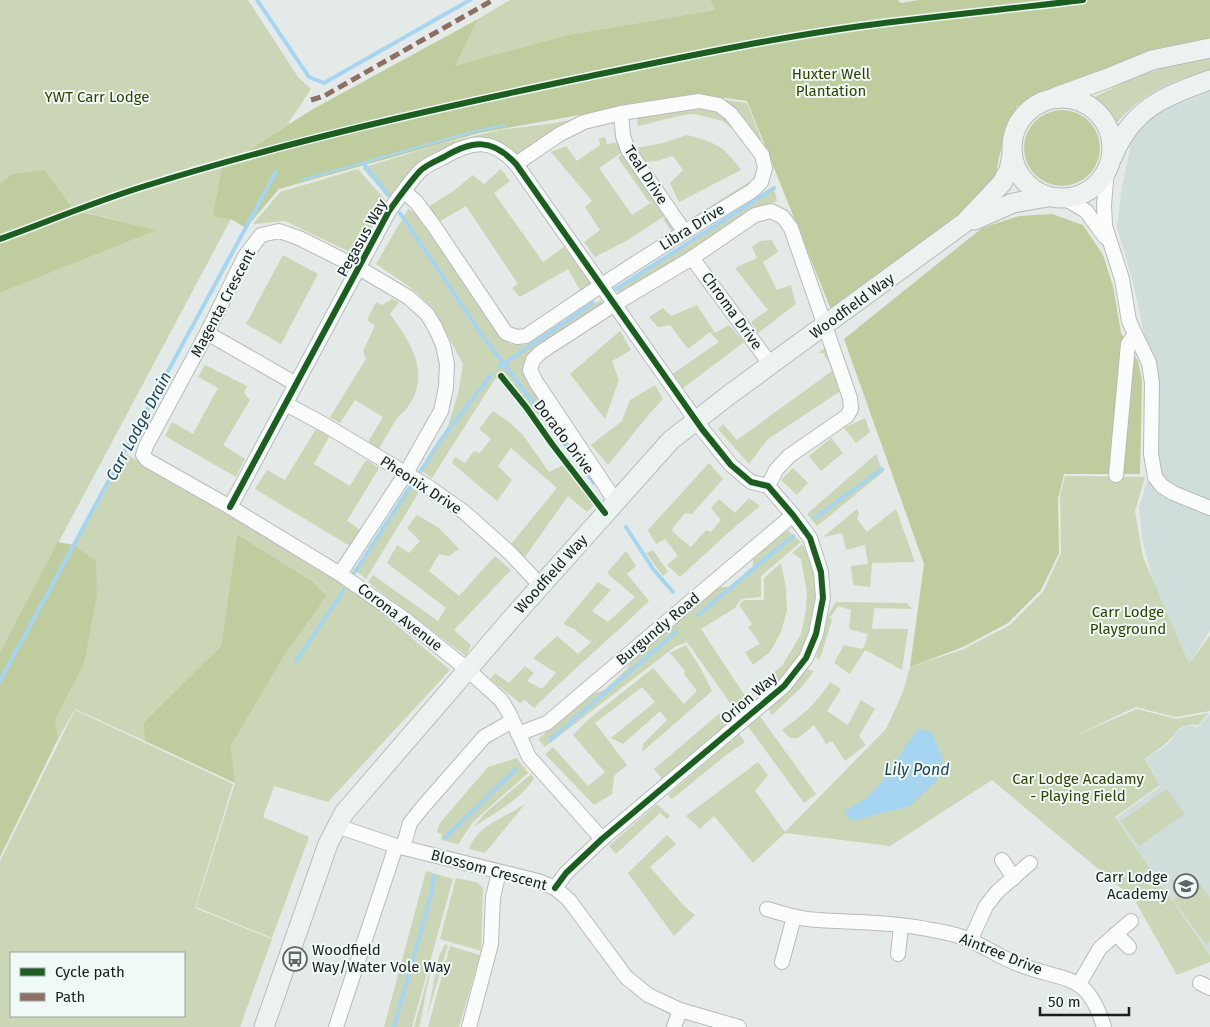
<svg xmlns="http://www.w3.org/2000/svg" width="1210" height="1027" viewBox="0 0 1210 1027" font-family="'Fira Sans',sans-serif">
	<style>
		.built { fill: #d0ddda }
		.green { fill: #cad6b5; fill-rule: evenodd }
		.forest { fill: #bfcd9e }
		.water { fill: #a6d5f2 }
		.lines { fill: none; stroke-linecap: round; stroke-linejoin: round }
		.stream { stroke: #a6d5f2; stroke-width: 4 }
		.street-casing { stroke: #b7bcba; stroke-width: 16 }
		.secondary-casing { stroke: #b7bcba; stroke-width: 21 }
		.street { stroke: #fbfcfc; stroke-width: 14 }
		.secondary { stroke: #ecf2ef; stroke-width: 19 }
		.quiet { stroke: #8d6e63; stroke-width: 5; stroke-dasharray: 10 5; stroke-linecap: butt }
		.cycleway-casing { stroke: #eff9f6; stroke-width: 9 }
		.cycleway { stroke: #1b5e20; stroke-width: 6 }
		.labels { text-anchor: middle; stroke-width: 4; stroke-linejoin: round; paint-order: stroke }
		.park-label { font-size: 15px; fill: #344000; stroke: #eff9f6 }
		.street-label { font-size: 15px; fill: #1a1e1d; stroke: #eff9f6 }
		.poi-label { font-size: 15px; fill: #1a1e1d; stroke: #eff9f6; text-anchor: end }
		.water-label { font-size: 16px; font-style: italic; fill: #1e4258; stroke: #eff9f6 }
	</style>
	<rect width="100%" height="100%" fill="#e4eae8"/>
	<g class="built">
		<path d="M1210,92v538l-21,35 -31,-65 -16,-61 -3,-33 20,-59 -2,-77 -12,-33 -12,-55 -16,-55 5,-40 10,-48 27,-28z"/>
		<path d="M1210,714v240l-94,-136 45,-32 -15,-27 22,-15 9,-13 10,-6 10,2z"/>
	</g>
	<g class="green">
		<path d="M0,0h248l50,77 13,12 -22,33v2l-67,43 9,52 -231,433v-359l156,-63 -84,-21 -72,28z"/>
		<path d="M510,0h200l5,10 -148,25 -113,32 24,-48z"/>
		<path d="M1210,57v14c-40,10 -69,22 -96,55 -7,-13 -13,-20 -26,-26l46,-22 46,-16z"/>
		<path d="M697,96l50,7 20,51 -48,-51 -97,8 -106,51 -9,-11 -50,-4 -64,55 -31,-34 78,-24 60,-14 55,-7z"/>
		<path d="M698,105l19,3 43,47 -1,27 -67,42 -2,-5 64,-40 4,-16 -16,-26 -19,-16 -29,-7 -11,1 -45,11 -1,-9z"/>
		<path d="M621,114l1,22 60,95 -7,5 -12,-17 4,-3 -1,-1 -40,26 -31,16 -11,-15 16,-12 -15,-23 7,-6 -41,-49 15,-6 11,15 23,-16 -1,-7 6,-1 2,7 12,-2 -4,-19 -25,5 -1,-5zM621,153l1,1 -4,4 31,44h3l-20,13 -33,-47z"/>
		<path d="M687,135c28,7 37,11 54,35l-62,32 -9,-19 13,-13 -10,-14 -16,5 -13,1 -8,-14 27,-5z"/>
		<path d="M358,169l28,32 -30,54 -71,-34 -32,3 27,-32z"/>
		<path d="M501,169l9,12 -16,12 49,69 21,-15 27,36 -11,7 -12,-21 -48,28 -8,-9 6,-4 -52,-78 -27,16 -11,-15 24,-15 21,-17 11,9z"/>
		<path d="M774,188l3,13 -12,4 -16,8 -129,85 -4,-9z"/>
		<path d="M408,209l9,5 93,130 13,1 78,-45 3,7 -78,62 71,111 -1,5 -88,-107 -13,1 -63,99 -10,-7 26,-45 10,-32 5,-30 -30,-56 -23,-21 -34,-23z"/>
		<path d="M772,240l6,12 -15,10 14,28 14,-5 5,19 -38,29 -7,-11 17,-12 -33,-42 22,-10 -5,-11 8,-6z"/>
		<path d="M283,255l35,19 -37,70 -35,-20z"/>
		<path d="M392,299l7,3 -9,12c21,29 42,60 17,94 -2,4 -6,5 -8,8 -8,10 -14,23 -20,33l-11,-7 15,-25 -28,-17 -15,23 -10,-6 36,-58 -3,-8 12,-25 -8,-6 9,-18 6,3z"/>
		<path d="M697,305l18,28 14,-8 15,17 -62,47 -11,-14 48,-33 -9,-10 -22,17 -18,-24 -12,2 -9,-10 14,-9 8,8z"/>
		<path d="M620,331l11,19 -19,11 7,19 -14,39 -35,-45z"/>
		<path d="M827,347l15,40 -3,5 -71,47 -19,25 -31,-35 5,-5 14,16 95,-69 -2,-7 -7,-11h-5z"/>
		<path d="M205,365l42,21 -3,7 6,7 -27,45 22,14 -9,18 -71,-41 7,-14 21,12 25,-46 -20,-11z"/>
		<path d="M655,385l8,14 -13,14 -42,52 -17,-20 31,-24 8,-21z"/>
		<path d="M493,411l16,11 14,13 26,37 16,-8 29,41 -7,7 -19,-16 -43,61 -14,-13 46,-56 -46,-40 -13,18 14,14 -15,21 -45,-38 3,-6 10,6 9,-12 6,2 11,-14 -12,-10z"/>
		<path d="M865,418l5,14 -14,11 -12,-15z"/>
		<path d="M316,429l13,8 -15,27 36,22 16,-26 13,8 -32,53 17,11 -9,17 -100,-60 12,-19 18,10z"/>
		<path d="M831,438l12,15 -22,18 -12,-15z"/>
		<path d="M126,454l225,133 99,83 -122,132 -54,-16 -11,31 46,20 -37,101 -76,-31 39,-124 -4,-37 53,-90 43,-60 -15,-15 -75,-47 -16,112 -78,77 2,18 -70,-32 -17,30 -4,-20 30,-55 12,-103 -22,-16z"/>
		<path d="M876,454l7,18 -66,54 -10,-12z"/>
		<path d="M709,463l14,16 -31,35 -7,-1 -13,16 1,3 18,15 15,-17 5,2 10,-12 -10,-12 8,-9 16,14 14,-15 11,8 -32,27 -48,44 -13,-12 11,-9 -13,-17 -9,5 -8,-14z"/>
		<path d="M793,468l15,15 -11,12 -16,-15z"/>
		<path d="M1065,476l80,1 -10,34 8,46 46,107 21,-29v76l-35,6 -39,-10 -64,30 65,-28 39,10 33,-6 -11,12c-23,-2 -19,8 -33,19 -6,5 -13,10 -20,15l15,26 -45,32 95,138v7l-33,13 -43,-76 -142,-119 -102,66 -105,-13 -32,30 -39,-47 -14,13 -14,-13 72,-54 10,13 -13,16 30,41 101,-103 17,-37 7,-25 54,-18 46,-24 33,-33 18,-39 -1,-58z"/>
		<path d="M410,487l9,5 -53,87 -10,-8z"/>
		<path d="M857,509l2,5 -2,5 10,13 29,-23 19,53 -43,1 -2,24 -17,-2 -2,-19 17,-2 -3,-19 -19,5 -4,-17 -19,4z"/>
		<path d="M417,515l22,13 20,21 -10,7 -10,-2 -10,17 30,25 36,-40 16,14 -57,60 17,15 -5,11 -98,-74 5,-7 65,46 8,-13 -59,-45 10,-18 12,8 11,-12 -13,-13z"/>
		<path d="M787,530l14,12 -40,34v21l-20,2 -6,9 -34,21 50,76 -13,9 -51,-72 -11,4 -131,101 -7,-8 53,-44 13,-5 23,-21 4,-7 89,-75h9l24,-21v-8z"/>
		<path d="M802,544c22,31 17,82 -3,113 -11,15 -24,27 -38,39l-7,-9 28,-21 19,-32 5,-24 1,-17 -6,-34 -9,-6z"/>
		<path d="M653,550l15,22 -5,4 -17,-23z"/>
		<path d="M626,551l10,15 -9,8 22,27c-38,37 -78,70 -115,107l-9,-8 -5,3 -30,-24 5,-6 14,10 16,-17 9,7 -7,8 15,8 14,-16 -23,-15 24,-22 21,18 13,-12 -17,-13 -11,-5 35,-42 13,8 -19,21 16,11 27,-25 -28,-24z"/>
		<path d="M781,563l5,25 1,22 -6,22 -11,20 -17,13 -8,-13 15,-8 -12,-17 4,-3 -13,-19 5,-5h20v-22z"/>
		<path d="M836,602l71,1 5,6 -38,-1 -2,21h36l-6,41 -37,-20 -15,24 -16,-11 10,-18 18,4 2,-2 4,-13 -19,-5 2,-19 -13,-4 -7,10h-2l3,4 -12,39 -4,-1 12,-43z"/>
		<path d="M686,645l16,26 10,20 -70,61 1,-8 24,-24 -7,-9 -37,33 -12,-6 44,-36 -13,-15 -47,36 32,42 -13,11 -2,18 -18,11 -49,-51 8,-7 35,39 17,-14 -32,-37 16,-16 64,-51 31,36 13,-13 -13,-17 1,-3 -15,-18z"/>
		<path d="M807,669l7,2 -12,16 -30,28 -5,-8 15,-11z"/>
		<path d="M830,682l11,7 -14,22 21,14 13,-25 14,9 -16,27 7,9 -21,16 -13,-20 -6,3 -12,-19 -16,13h-8l-8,-8c21,-15 34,-26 48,-48z"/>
		<path d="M75,710l158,74 -38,124 77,31 -32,88h-240v-166zM11,953h173v63h-173z"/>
		<path d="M720,713l10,11 -66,57 -10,-12z"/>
		<path d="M759,715l57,79 -12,9 -57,-78z"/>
		<path d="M739,734l6,8 -19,13 -54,44 -4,-4z"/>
		<path d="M517,758l11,15 -55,49 -15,22 -17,-4 1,-6 -5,-2 3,-9 48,-56z"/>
		<path d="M531,774l3,4c-14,23 -39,34 -60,49l10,-13z"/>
		<path d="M1167,789l18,25 -46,32 -18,-25z"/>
		<path d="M525,804l-40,49 -16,-4c9,-25 36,-31 56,-45z"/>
		<path d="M657,804l13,12 -3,3 -7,-6 -44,41 -7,-8z"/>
		<path d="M667,835l9,9 -26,23 35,40 10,8 -21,21 -46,-63z"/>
		<path d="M426,871l27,8 -41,148h-28z"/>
		<path d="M456,878l20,4 7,6 -2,63 -41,-12z"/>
		<path d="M1198,882l12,16v43l-4,3 -33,-44z"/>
		<path d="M445,944l3,1 -21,72 12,-61z"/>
		<path d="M450,946l30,9 -21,72h-31z"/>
		<path d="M432,962l-12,62 -1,3h-5z"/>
	</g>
	<g class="forest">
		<path d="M710,0h188l2,3 19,-3h291v40l-76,17 -117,49 -18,51 -4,25 -32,32 -131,98 -85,-211 -50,-7 -218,39 -200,56 -33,39 -15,-9 -18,-3 9,-49 91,-58 165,-90 -23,47 112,-31 148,-25z"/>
		<circle cx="1062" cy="148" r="38"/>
		<path d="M45,170l28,40 84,20 -157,63v-109l12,-10z"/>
		<path d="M1052,214l31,11 20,30 10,31 8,47 17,28 4,19 -2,94h-76l-6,25 1,54 -18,37 -33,33 -45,24 -53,20 14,-103 -80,-225 138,-111 37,-12z"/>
		<path d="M237,534l75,47 15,15 -43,60 -53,90 4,37 -90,-42 -2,-18 78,-77z"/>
		<path d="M58,542l16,3 22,16 1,33 -13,70 -29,55 3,20 -58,118v-205z"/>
	</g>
	<g class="water">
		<path d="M506,124l1,2 -31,6 -174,49 -1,-2 174,-49z"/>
		<path d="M918,728l14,5 11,25 -6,22 -27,26 -58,15 -8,-10 23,-13 17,-19z"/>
	</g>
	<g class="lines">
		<g class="stream">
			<path d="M257,0l52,77 15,6 146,-83"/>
			<path d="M363,163l25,32"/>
			<path d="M400,213l82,122 112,148"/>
			<path d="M616,289l158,-101"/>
			<path d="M499,367l94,-64"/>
			<path d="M420,472l20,-31 51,-66"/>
			<path d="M815,518l67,-49"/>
			<path d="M626,527l27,42 20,23"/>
			<path d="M354,573l56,-86"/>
			<path d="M698,615l95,-79"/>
			<path d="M296,661l48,-71"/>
			<path d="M0,681l276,-509"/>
			<path d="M550,740l126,-108"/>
			<path d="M446,837l70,-68"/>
			<path d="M394,1027l37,-132 3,-19"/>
		</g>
		<g class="street-casing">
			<g id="street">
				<path d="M621,113l2,23 5,14 56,81"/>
				<path d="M1107,169l-3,36 1,21 17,53 7,42 20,42 3,20 -1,71 4,23 7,9 11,7 37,15"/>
				<path d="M404,191l13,12 17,23 72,107 11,4 9,-1c74,-51 149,-99 226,-145l9,-9 4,-14 -3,-13 -31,-41 -12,-9 -20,-4 -78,12 -37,9 -24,12 -44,30"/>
				<path d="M1064,198l22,13 19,26"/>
				<path d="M692,258l79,107"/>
				<path d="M207,333l89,51"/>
				<path d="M286,404l39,21 102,61 37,26 46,41 31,33"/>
				<path d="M1116,475l12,-131 7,-10"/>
				<path d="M616,502l-80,-120 -6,-12 3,-10 8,-8 74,-48 77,-46 63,-43 16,-4 12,6 8,11 59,170 1,11 -4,7 -58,40 -13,14 -8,16"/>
				<path d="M230,507l159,-296c10,-14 20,-28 31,-40 6,-6 16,-10 24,-14 29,-17 48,-19 72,7l186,265 29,36 20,17 17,4 25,29 17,23 11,34 2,26 -7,36 -10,24 -22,28 -182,153 -36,34 -11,15"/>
				<path d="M340,574l66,-101 35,-62 5,-24 1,-23 -4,-19 -8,-18 -8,-13 -19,-17 -49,-29 -60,-30 -20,-7 -18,4 -16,21 -38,77 -61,113 -3,9 4,5 83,47 110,67 66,46 62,50 33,30 8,13 20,44 73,82"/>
				<path d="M518,734l29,-11 246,-208"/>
				<path d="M337,826l59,20 142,35 17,7 14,12 57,77 22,18 32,15 59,17"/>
				<path d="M403,847l7,-24 12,-15 62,-71 28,-16"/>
				<path d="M1002,860l12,18"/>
				<path d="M767,909c13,4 26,8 40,10 41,4 84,2 125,11 13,2 27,5 40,11 18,9 35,20 54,26 45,15 62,8 78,60"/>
				<path d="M1116,934l13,13"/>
				<path d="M970,941l16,-35 11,-14 33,-29"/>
				<path d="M898,954l3,-28"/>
				<path d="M782,962l12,-45"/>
				<path d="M1200,983l10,5"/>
				<path d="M1079,984l21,-36 31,-27"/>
				<path d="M336,1027l60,-181"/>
				<path d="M469,1027l22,-83 2,-47 6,-25"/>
				<path d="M674,1027l6,-17"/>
			</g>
		</g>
		<g class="secondary-casing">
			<g id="secondary">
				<path d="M1056,97l52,-19 44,-18 58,-12"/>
				<circle cx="1062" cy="148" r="50"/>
				<path d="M1112,158c20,-50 51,-61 98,-78"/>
				<path d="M974,220l39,-17 35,-6"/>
				<path d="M264,1027l64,-183 16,-31 169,-196 158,-177 58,-45 235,-172 38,-40 7,-13 3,-15"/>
			</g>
		</g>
		<use href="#street" class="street"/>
		<use href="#secondary" class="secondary"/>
		<path class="quiet" d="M311,100l13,-4 169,-96"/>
		<g class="cycleway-casing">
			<g id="cycleway">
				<path d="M0,239c47,-17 94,-37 142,-52 143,-45 291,-78 439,-109 93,-19 186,-39 280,-52 74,-10 148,-17 222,-26"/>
				<path d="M501,376l25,31 26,37 53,69"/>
				<path d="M230,507l159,-296c10,-14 20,-28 31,-40 6,-6 16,-10 24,-14 29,-17 48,-19 72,7l186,265 29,36 20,17 17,4 25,29 17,23 11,34 2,26 -7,36 -10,24 -22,28 -182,153 -36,34 -11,15"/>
			</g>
		</g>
		<use href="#cycleway" class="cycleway"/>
	</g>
	<defs>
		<g id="school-ring" transform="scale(1.25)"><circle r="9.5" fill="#eff9f6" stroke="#616564" stroke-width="1.5"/><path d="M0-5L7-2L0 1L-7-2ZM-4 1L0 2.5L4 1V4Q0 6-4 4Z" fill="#616564"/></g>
		<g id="bus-ring" transform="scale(1.25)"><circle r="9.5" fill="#eff9f6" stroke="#616564" stroke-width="1.5"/><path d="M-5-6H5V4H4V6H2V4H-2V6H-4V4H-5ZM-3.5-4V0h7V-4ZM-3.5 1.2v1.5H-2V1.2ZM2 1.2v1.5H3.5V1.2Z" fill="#616564"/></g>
	</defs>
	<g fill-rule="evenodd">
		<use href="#school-ring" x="1186" y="886"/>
		<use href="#bus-ring" x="295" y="959"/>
	</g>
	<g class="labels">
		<g class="park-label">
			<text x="831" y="79">Huxter Well<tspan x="831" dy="17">Plantation</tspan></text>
			<text x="97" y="102">YWT Carr Lodge</text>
			<text x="1128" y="617">Carr Lodge<tspan x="1128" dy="17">Playground</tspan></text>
			<text x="1078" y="784">Car Lodge Acadamy<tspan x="1078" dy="17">- Playing Field</tspan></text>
		</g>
		<g class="street-label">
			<text transform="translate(646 175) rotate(57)" y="5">Teal Drive</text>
			<text transform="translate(692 227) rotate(-32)" y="5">Libra Drive</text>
			<text transform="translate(362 238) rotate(-61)" y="5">Pegasus Way</text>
			<text transform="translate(223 303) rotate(-62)" y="5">Magenta Crescent</text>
			<text transform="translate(852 306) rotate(-36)" y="5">Woodfield Way</text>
			<text transform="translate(732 311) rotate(54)" y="5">Chroma Drive</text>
			<text transform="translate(564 437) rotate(53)" y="5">Dorado Drive</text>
			<text transform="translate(421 485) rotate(33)" y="5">Pheonix Drive</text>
			<text transform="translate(551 574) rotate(-48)" y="5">Woodfield Way</text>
			<text transform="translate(400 617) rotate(37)" y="5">Corona Avenue</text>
			<text transform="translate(658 629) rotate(-40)" y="5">Burgundy Road</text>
			<text transform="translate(749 698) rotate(-41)" y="5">Orion Way</text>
			<text transform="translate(489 870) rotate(15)" y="5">Blossom Crescent</text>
			<text transform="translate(1001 954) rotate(22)" y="5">Aintree Drive</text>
		</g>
		<g class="poi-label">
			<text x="1168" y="882">Carr Lodge<tspan x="1168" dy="17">Academy</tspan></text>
			<text x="312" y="955" text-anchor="start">Woodfield<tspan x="312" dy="17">Way/Water Vole Way</tspan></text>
		</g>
		<g class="water-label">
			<text transform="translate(138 426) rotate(-62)" y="6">Carr Lodge Drain</text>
			<text x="917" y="775">Lily Pond</text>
		</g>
	</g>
	<rect x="10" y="952" width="175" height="65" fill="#eff9f6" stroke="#9aa19f"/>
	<rect x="20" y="968" width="25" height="8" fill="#1b5e20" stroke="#9aa19f"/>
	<text x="55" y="977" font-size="15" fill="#1a1e1d">Cycle path</text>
	<rect x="20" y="993" width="25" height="8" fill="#8d6e63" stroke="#9aa19f"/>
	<text x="55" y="1002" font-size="15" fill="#1a1e1d">Path</text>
	<path d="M1040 1007v8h89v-8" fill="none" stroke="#1a1e1d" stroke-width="2.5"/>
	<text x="1048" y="1007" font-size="15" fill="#1a1e1d" stroke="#eff9f6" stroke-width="4" paint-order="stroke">50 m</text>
</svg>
